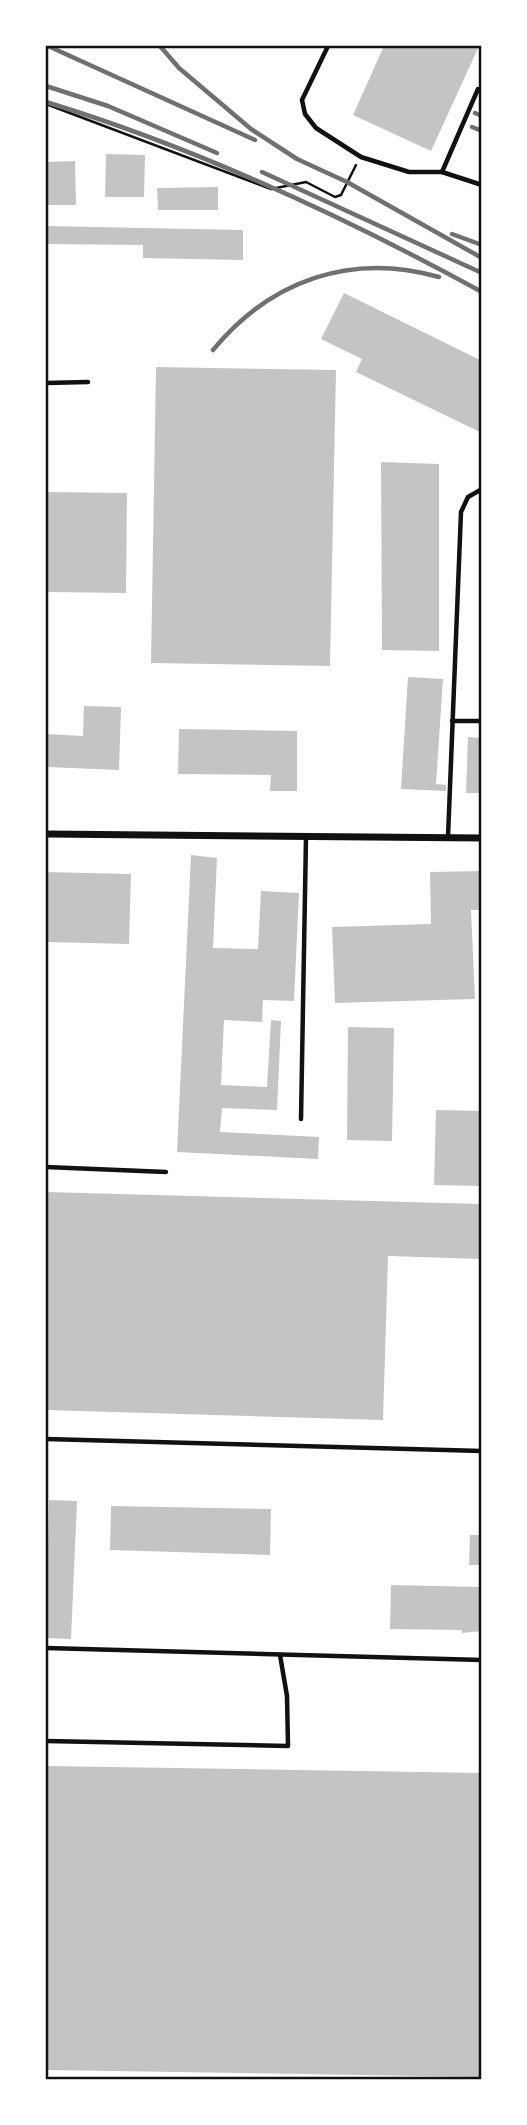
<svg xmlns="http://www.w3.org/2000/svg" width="527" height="2125" viewBox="0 0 527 2125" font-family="Montserrat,sans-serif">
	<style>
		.building { fill: #c4c4c4 }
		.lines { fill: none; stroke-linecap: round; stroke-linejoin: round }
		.path { stroke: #111; stroke-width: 2.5 }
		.service { stroke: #111; stroke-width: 4.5 }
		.minor { stroke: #111; stroke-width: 7 }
		.rail { stroke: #707070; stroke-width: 4.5 }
		.neatline { fill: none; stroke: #111; stroke-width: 2.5 }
	</style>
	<rect width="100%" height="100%" fill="#fff"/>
	<g class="building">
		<path d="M384,46h95l-48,105 -78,-36z"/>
		<path d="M106,154l39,1 -1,42h-39z"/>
		<path d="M75,161l1,44h-30v-43z"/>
		<path d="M218,187v23h-60l-1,-22z"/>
		<path d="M46,226l197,4v30l-100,-2v-13l-97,-1z"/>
		<path d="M344,293l138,68v72l-126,-61 6,-13 -41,-20z"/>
		<path d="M156,367l180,3 -6,296 -179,-3z"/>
		<path d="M381,462l58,2v187l-57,-1z"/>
		<path d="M46,492l81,1 -1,100 -80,-1z"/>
		<path d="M408,677l35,2 -7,105 10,1v6l-45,-2z"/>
		<path d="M84,706l37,1 -2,63 -73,-3v-33l37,2z"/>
		<path d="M179,729l118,2v60h-27l1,-16 -93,-1z"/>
		<path d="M468,737l14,1v55h-16z"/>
		<path d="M191,855l26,3 -4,90 45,1 3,-58 38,2 -5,108 -31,-1 -1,22 -38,-2 -3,65 46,2 4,-67 10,1 -4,89 -55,-2 -2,24 99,5 -1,22 -141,-7z"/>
		<path d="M482,871v39h-11l4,89 -140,4 -3,-76 99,-3 -1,-52z"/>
		<path d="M46,872l85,2 -2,70 -83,-2z"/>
		<path d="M348,1027l46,1 -2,113 -45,-1z"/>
		<path d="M436,1110l46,1v75l-48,-1z"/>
		<path d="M46,1192l436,12v55l-94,-3 -5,164 -337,-10z"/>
		<path d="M49,1500l28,1 -6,138 -25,-1z"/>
		<path d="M111,1506l160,3 -1,46 -160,-5z"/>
		<path d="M470,1535h12v30h-13z"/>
		<path d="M391,1585l91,2v44l-20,2v-3l-72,-1z"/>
		<path d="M46,1766l436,7v304l-436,-7z"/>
	</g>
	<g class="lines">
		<path class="path" d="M46,104l225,85 35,-7 29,15 6,-2 15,-30"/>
		<g class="service">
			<path d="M328,46l-26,54 3,14 11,14 45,29 48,15h33l40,13"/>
			<path d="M442,172l36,-83"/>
			<path d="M46,383l42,-1"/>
			<path d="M452,721h30"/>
			<path d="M448,837l13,-325 7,-15 14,-8"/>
			<path d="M301,1119l5,-282"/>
			<path d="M46,1167l120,5"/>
			<path d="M46,1439l436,12"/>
			<path d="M46,1648l436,12"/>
			<path d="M46,1741l242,5 -1,-50 -7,-41"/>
		</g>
		<path class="minor" d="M46,834l436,4"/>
		<g class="rail">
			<path d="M48,46l207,94"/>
			<path d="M160,46l19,22 72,61 46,30 50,23 135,76"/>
			<path d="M46,86l62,20 109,47"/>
			<path d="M46,102c151,46 297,114 436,190"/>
			<path d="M475,113l7,3"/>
			<path d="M472,127l10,4"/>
			<path d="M262,172l220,101"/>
			<path d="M452,234l30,11"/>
			<path d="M213,350c58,-70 138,-98 226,-73"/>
		</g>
	</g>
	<rect width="527" height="2125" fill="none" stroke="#ffffff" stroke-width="94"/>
	<rect x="47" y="47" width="433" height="2031" class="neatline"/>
</svg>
